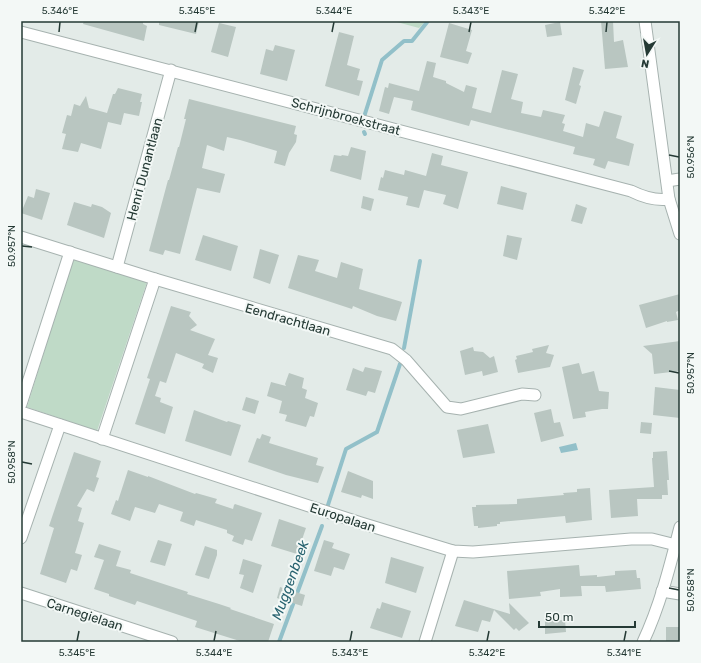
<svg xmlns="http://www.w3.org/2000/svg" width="701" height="663" viewBox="0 0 701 663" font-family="Rubik,sans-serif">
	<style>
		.green { fill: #bfdac7 }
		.water { fill: #92c0c9 }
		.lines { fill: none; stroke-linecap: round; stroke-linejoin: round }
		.stream { stroke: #92c0c9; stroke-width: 4 }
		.building { fill: #b9c6c1 }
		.minor-casing { stroke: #a6b2af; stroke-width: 13 }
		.minor { stroke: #fff; stroke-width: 11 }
		.ticks { fill: none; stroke: #253a35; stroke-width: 1.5 }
		.labels { text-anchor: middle; stroke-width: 4; stroke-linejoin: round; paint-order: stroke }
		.street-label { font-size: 13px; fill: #253a35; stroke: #f3f8f6 }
		.water-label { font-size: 14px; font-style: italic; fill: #27626f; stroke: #f3f8f6 }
		.neatline { fill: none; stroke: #253a35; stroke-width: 1.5 }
		.ticks-label { font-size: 10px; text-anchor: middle; fill: #253a35 }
	</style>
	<rect width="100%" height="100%" fill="#e3ebe8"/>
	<g class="green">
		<path d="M393,21h33l-7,7z"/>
		<path d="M73,259l74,23 -50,149 -70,-24z"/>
	</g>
	<path class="water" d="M576,443l2,7 -17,3 -2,-6z"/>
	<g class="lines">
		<g class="stream">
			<path d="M364,117l18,-57 22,-19h8l16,-20"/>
			<path d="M364,132l1,2"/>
			<path d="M404,348l16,-87"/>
			<path d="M327,508l19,-59 31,-17 23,-68"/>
			<path d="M279,642l43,-116"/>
		</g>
	</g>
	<g class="building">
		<path d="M84,21h59v3l4,2 -3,15 -61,-17z"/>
		<path d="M159,21h40l-3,13 -37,-9z"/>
		<path d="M601,21h12l1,21 9,-2 5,27 -23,2z"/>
		<path d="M560,22l2,13 -15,2 -2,-12z"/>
		<path d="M219,23l17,4 -8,30 -17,-5z"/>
		<path d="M449,23l23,7 -6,21 6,2 -4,11 -28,-7z"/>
		<path d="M339,32l15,4 -7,29 13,4 -3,11 6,1 -4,15 -34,-10z"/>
		<path d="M275,45l20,5 -8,31 -27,-7 6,-25 7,2z"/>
		<path d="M427,61l9,2 -3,14 13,4v2l18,9 2,-7 11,3 -5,20 19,5 11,-43 16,4 -7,25 12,3 -2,11 20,4 2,-7 22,5 -3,8 3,1 -2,7 20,6 3,-14 13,4 5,-16 18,5 -6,22 18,6 -5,22 -21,-5 -3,8 -12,-4 2,-6 -22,-5 2,-7 -104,-27 -2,6 -58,-16 2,-9 -19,-4 -5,17 -10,-3 6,-24 3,1 1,-5 30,8z"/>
		<path d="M573,67l11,3 -5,15 2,1 -5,18 -11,-4z"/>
		<path d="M118,88l24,6 -2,8h2l-3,14 -15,-3 -3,12 -13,-3 -7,27 -20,-6 -3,9 -16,-3 4,-15 -4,-1 5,-18 4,1 3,-12 6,2 6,-10 3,12 18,5 6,-19h2z"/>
		<path d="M189,99l107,27 -2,8 3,1 -1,7 -7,11 -4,13 -11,-3 3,-12 -37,-11 -13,-3 -3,14 -17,-6 -5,23 23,6 -5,19 -23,-5 -17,66 -15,-4 -2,5 -14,-4 19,-71h1l9,-33h1l7,-28h-2z"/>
		<path d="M351,147l15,4 -5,29 -31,-9 4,-16 7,1 1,-1 6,1z"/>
		<path d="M432,153l11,3 -2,9 27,7 -10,37 -15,-5 3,-9 -22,-5 -5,18 -13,-3 2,-8 -30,-7 3,-13 2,1 2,-8 19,5 1,-5 21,6z"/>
		<path d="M501,186l26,7 -4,17 -26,-6z"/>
		<path d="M36,189l14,4 -8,27 -21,-7 7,-17 6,2z"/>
		<path d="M363,196l11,3 -3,12 -10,-3z"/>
		<path d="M74,202l17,5 1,-3 10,3 9,6 -7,25 -37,-13z"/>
		<path d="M576,204l11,4 -5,16 -11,-3z"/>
		<path d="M203,235l35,11 -7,25 -36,-11z"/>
		<path d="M507,235l15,3 -5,22 -14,-4z"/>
		<path d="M260,249l19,6 -9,29 -17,-6z"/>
		<path d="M298,255l21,5 -4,11 22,7 4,-16 22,7 -4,20 43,13 -6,19 -19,-5 -24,-10 -1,3 -64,-21z"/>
		<path d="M680,294v16l-4,2 2,8 -11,2v-1l-21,7 -7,-23z"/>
		<path d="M171,306l20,6 -2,4 8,9 -7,5 25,9 -7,16 10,3 -5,15 -11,-5 2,-4 -28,-11 -10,30 -6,-2 -5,15 6,2 -1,4 13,5 -8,27 -30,-10 15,-45 -3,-1z"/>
		<path d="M680,341v30l-26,3 -2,-20 -9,-8z"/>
		<path d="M549,345l-3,8 8,2 -4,12 -32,6 -3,-13 2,-1 -1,-3 17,-4 -1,-3z"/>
		<path d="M473,347l1,4 9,1 7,6 4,-2 4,16 -15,4 -1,-5 -17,4 -5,-24z"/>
		<path d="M579,363l3,11 12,-3 5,20 10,1 -1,17h-6l-17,3 1,5 -13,2 -11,-52z"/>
		<path d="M365,367l17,4 -7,22 -7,-2 -2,5 -20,-6 7,-22 10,4z"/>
		<path d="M289,373l15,5 -2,10 5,2 -2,8 13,5 -4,14 -4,-1 -4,11 -21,-6 2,-6 -8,-2 3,-12 -15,-5 4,-14 15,4 -1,-2z"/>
		<path d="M655,387l25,3v28l-27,-3z"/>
		<path d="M246,397l13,4 -4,13 -13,-4z"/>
		<path d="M551,409l3,14 6,-1 4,14 -23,6 -7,-29z"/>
		<path d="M194,410l33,12 1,-1 13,4 -10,31 -46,-15z"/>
		<path d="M641,422l11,1 -1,11 -11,-1z"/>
		<path d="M488,424l7,29 -32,5 -6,-28z"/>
		<path d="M262,434l9,3 -2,6 49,15 -2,7 8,2 -6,16 -32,-8 -38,-13 9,-24 3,1z"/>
		<path d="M667,451l2,29h-2l1,15h-6v4h-25l1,17 -27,2 -2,-28 45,-3 -2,-29h1v-6z"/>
		<path d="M74,452l27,9 -5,16 3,1 -5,14 -7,-3 -10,17 5,2 -4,13 6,2 -9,30 7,2 -5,16 -6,-2 -5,14 -26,-9 14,-46 -5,-2z"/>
		<path d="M128,470l20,7v-1l47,18 1,-1 21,6 -2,4 18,6 1,-4 1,-1 27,9 -10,28 -7,-2 -2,6 -11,-4 2,-5 -7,-3v-3l-31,-10 -2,6 -14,-5 3,-9 -24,-8 -4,9 -20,-6 -5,14 -19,-7 5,-14 2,1z"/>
		<path d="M348,471l25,10v18l-11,-4 -1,3 -20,-6z"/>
		<path d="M590,488l2,32 -26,3 -1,-7 -65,6v2h-3v2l-19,2v-2h-4l-2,-19h4v-2l41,-1v-5l47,-4 -1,-2 14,-1v-3z"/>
		<path d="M279,519l27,9 -9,26 -26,-8z"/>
		<path d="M158,540l14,4 -7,22 -15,-4z"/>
		<path d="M324,540l10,3 -2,5 18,6 -6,16 -10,-3 -3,9 -17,-5z"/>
		<path d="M99,544l22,7 -5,15 15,4 -1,3 58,19 -1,2 32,10 12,4 -1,1 44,15 -6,18h-25l-48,-15 2,-6 -60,-20 -2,4 -26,-9v-2l-15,-5 10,-29 -10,-3z"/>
		<path d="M205,546l12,4v5l-8,24 -14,-4z"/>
		<path d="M391,557l33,10 -8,26 -31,-10z"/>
		<path d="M243,559l19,6 -9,28 -13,-5 4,-13 -5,-1z"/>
		<path d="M579,565l1,11 17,-1v2l18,-2v-4l21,-1 1,8h3l1,11 -35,3 -1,-6h-24l1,10 -22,1v-8l-20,3 1,4 -32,3 -2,-28z"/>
		<path d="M280,587l25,8 -3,11 -25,-8z"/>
		<path d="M464,600l46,14 -1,-11 20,20 -10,8 -3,-3 -2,2 -20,-20 -4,12 -8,-2 -4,12 -23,-6z"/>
		<path d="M382,602l29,9 -9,27 -32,-10 7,-20 3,1z"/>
		<path d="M565,620l1,12 -21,2v-13z"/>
		<path d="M666,627h14v15l-14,-1z"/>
	</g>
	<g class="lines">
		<g class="minor-casing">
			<g id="minor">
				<path d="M645,21l24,178 11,35"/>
				<path d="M21,32l610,159c12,6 24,10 38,8"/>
				<path d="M667,181l13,-2"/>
				<path d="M21,237l134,42 237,70 14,11 41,47 14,2 61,-15 13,1"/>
				<path d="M117,267l54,-197"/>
				<path d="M21,404l49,-152"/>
				<path d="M21,412l340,111 92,28 20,1 158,-13h21l24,6"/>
				<path d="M102,439l53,-160"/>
				<path d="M21,538l39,-113"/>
				<path d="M662,591l18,3"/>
				<path d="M21,593l151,49"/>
				<path d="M425,642l28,-91"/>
				<path d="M643,642c17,-36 27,-76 37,-115"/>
			</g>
		</g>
		<use href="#minor" class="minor"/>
	</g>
	<path class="ticks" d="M59,32l1,-10M195,32l2,-10M332,32l2,-10M469,32l2,-10M606,32l1,-10M669,155l10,2M22,246l10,1M669,371l10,2M22,462l10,2M669,588l10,2M77,641l2,-10M214,641l2,-10M350,641l2,-10M487,641l2,-10M624,641l2,-10"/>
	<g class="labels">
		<g class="street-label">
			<text transform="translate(346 116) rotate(15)" y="5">Schrijnbroekstraat</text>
			<text transform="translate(144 169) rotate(-75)" y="5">Henri Dunantlaan</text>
			<text transform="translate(288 319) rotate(16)" y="5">Eendrachtlaan</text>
			<text transform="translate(343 517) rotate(18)" y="5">Europalaan</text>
			<text transform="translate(85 614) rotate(18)" y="5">Carnegielaan</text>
		</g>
		<g class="water-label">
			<text transform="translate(290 580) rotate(-70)" y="5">Muggenbeek</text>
		</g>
	</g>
	<rect width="701" height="663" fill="none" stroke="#f3f8f6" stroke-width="44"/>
	<g transform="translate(647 54) rotate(191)" stroke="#f3f8f6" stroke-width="3" paint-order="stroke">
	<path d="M0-3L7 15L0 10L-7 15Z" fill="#253a35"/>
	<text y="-6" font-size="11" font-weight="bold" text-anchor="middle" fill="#253a35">N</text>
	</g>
	<path d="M539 621v6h96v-6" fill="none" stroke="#253a35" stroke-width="2"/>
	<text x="545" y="621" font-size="12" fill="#253a35" stroke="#f3f8f6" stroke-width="3" paint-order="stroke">50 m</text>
	<rect x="22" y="22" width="657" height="619" class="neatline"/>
	<g class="ticks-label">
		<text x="60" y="14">5.346°E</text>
		<text x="197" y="14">5.345°E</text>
		<text x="334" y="14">5.344°E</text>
		<text x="471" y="14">5.343°E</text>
		<text x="607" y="14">5.342°E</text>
		<text transform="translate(690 157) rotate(-90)" y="4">50.956°N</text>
		<text transform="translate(11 246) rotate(-90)" y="4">50.957°N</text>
		<text transform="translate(690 373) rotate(-90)" y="4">50.957°N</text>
		<text transform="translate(11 462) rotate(-90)" y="4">50.958°N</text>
		<text transform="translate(690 590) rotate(-90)" y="4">50.958°N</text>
		<text x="77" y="656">5.345°E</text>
		<text x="214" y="656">5.344°E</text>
		<text x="350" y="656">5.343°E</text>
		<text x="487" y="656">5.342°E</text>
		<text x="624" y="656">5.341°E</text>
	</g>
</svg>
